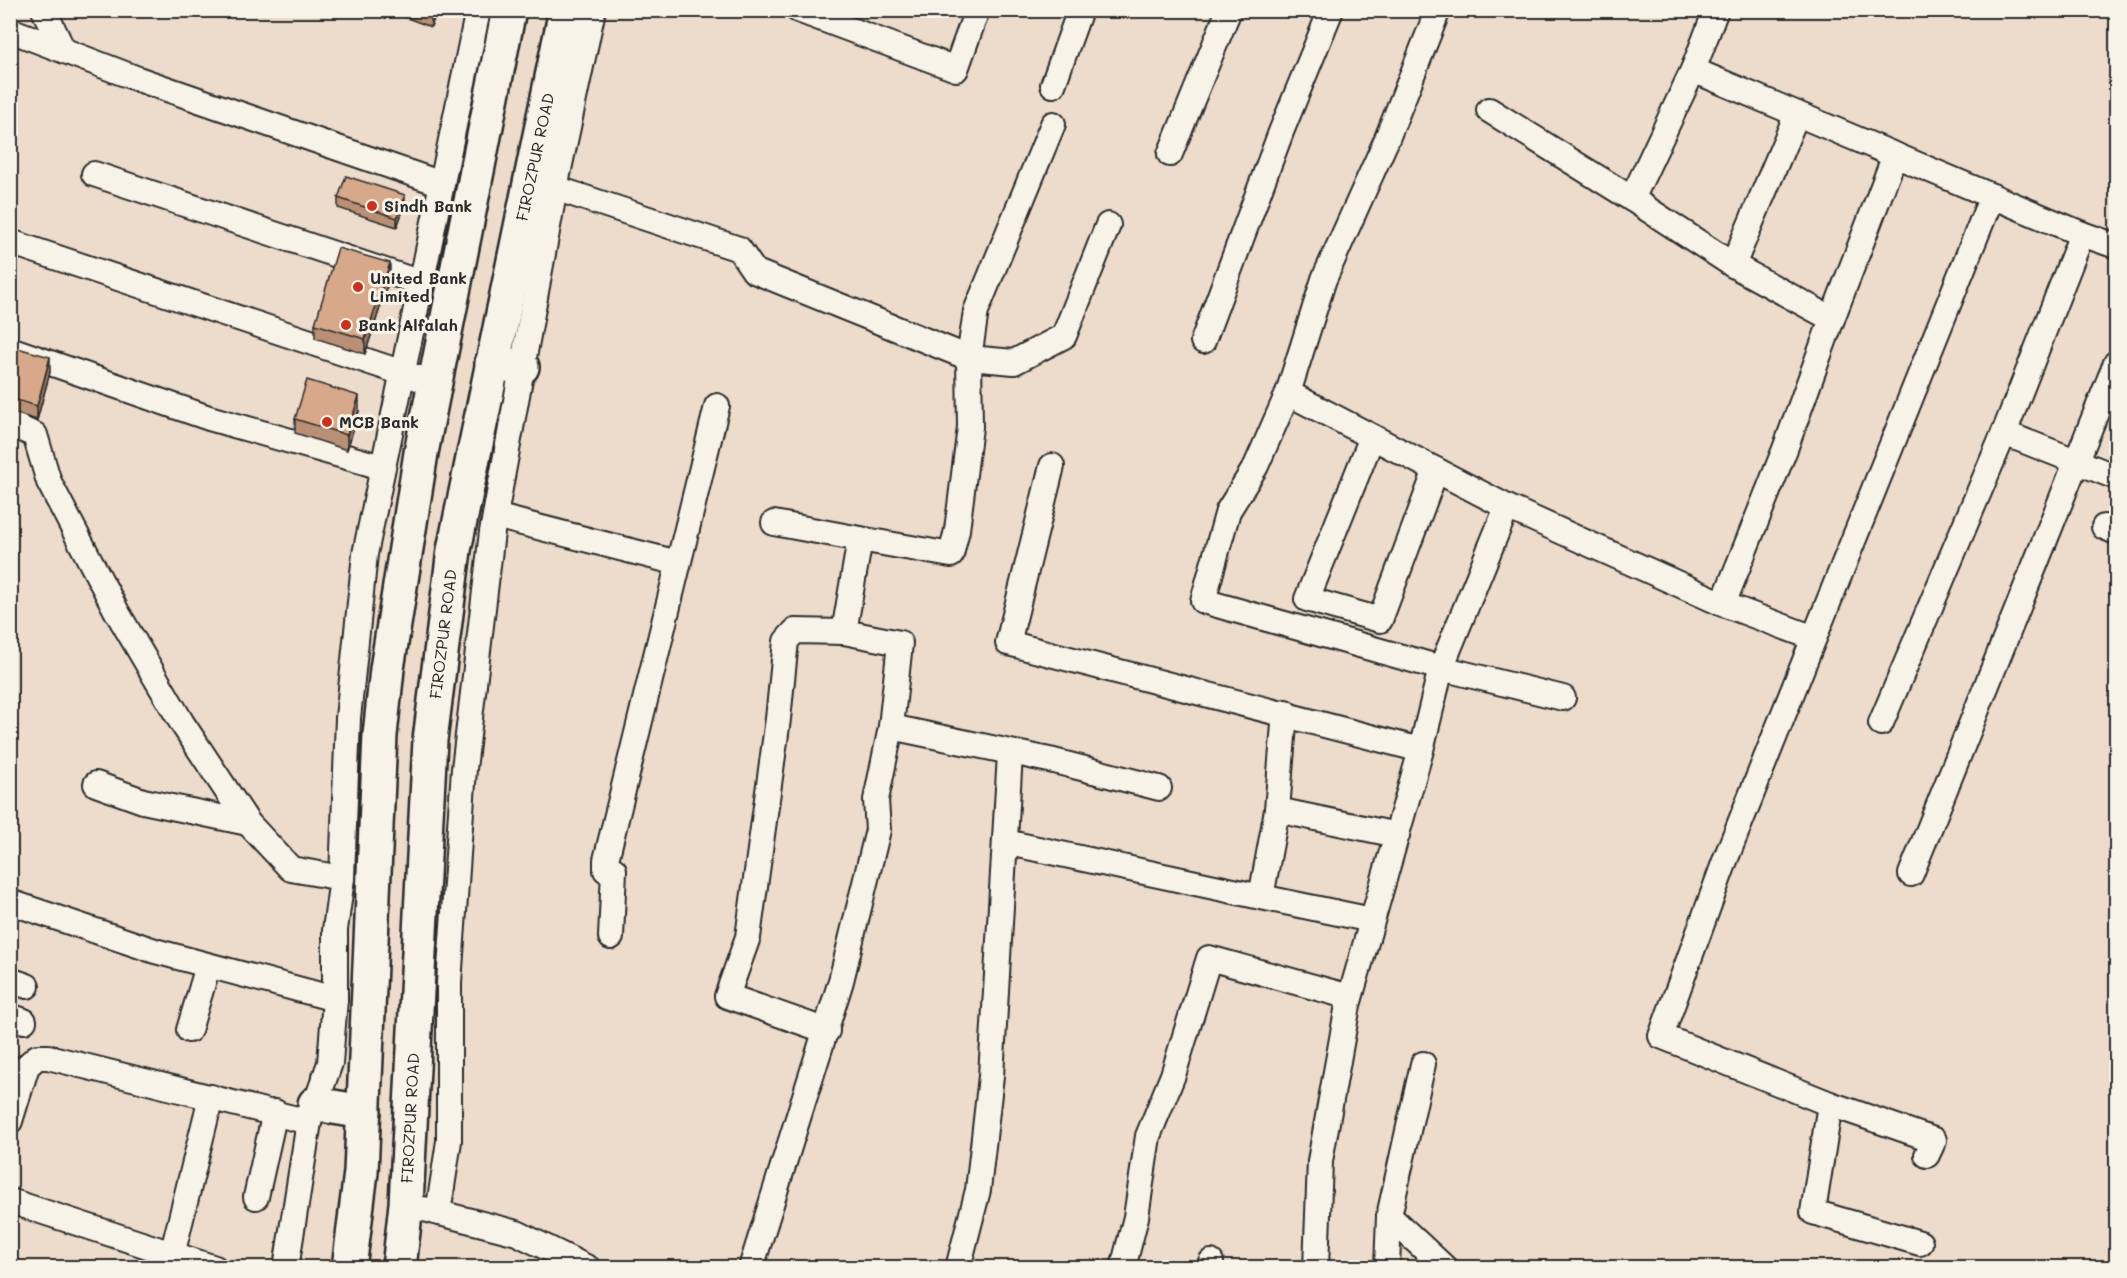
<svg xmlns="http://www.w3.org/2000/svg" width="2127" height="1278" viewBox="0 0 2127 1278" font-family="Mali,sans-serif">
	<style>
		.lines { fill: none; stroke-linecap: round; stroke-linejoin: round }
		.minor-casing { stroke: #2b2b2b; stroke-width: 28 }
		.highway-casing { stroke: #2b2b2b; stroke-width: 38 }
		.minor { stroke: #f7f3e8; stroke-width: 24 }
		.highway { stroke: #f7f3e8; stroke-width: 33 }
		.wall { fill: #b99076; stroke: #2b2b2b; stroke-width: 1.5 }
		.shaded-wall { fill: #967660; stroke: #2b2b2b; stroke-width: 1.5 }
		.building { fill: #d7a889; stroke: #2b2b2b; stroke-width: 1.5 }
		.poi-dot { fill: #c8321e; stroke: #f7f3e8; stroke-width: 2 }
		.labels { text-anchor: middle; stroke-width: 6; stroke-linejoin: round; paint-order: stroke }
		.street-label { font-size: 16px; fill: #2b2b2b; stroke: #f7f3e8 }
		.poi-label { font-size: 16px; font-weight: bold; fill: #2b2b2b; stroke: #f7f3e8; text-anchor: start }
	</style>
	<rect width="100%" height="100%" fill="#eddccc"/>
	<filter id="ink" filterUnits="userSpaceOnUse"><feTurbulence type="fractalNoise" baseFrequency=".0167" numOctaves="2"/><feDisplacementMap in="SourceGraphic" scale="12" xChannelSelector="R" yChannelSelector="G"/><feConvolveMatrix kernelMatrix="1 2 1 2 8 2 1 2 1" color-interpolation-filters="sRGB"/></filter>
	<g filter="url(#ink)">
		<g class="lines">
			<g class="minor-casing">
				<g id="minor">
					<path d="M44,10l19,40"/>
					<path d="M798,10l158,59 21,-59"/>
					<path d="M1438,10l-52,131 -62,138 -36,114 219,114 -66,161 122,30"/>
					<path d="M10,30l128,49 304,105"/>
					<path d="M1693,70l23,-60"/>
					<path d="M1053,85l27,-75"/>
					<path d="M1489,110l143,89 61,-129 389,164"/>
					<path d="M1170,154l59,-144"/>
					<path d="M94,174l327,109"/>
					<path d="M555,188l184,61 15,22 215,87 45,4 50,-26 44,-111"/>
					<path d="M1632,199l101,66 99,54 63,-164"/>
					<path d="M10,242l426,142"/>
					<path d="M2116,246l-34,-12 -78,199 112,44"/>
					<path d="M1733,265l64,-151"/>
					<path d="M1203,341l78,-209 50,-122"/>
					<path d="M10,349l199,69 173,49"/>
					<path d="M10,424l25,11 14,47 68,130 65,111 66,100 43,46 51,9"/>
					<path d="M1372,437l-65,162 73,21 56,-150"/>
					<path d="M1052,466l-44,177 413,107 20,-82 -238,-67 25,-90 28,-45 32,-73"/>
					<path d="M1507,507l216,97 91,34 -88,220 -65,178 169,68 104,36 -7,15"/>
					<path d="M495,516l183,47"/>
					<path d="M774,523l86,16 -16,93 56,11 -9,84"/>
					<path d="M2104,527l12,5"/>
					<path d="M860,539l91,16 6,-25 13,-103 -1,-69 7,-47 77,-187"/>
					<path d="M1723,604l62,-155 47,-130"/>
					<path d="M1814,638l178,-442"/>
					<path d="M1881,723l123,-290"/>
					<path d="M96,784l47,17 105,22"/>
					<path d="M1277,810l8,-98"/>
					<path d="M1005,842l256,55"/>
					<path d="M1911,874l205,-511"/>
					<path d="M10,902l145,49 180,48"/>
					<path d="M1372,920l-111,-23 16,-87 120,25"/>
					<path d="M611,937l3,-67h-8v-10l111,-454"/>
					<path d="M10,980l17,6"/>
					<path d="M10,1016l14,5"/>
					<path d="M189,1030l19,-64"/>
					<path d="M827,1031l-100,-35 21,-59 30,-218 8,-78 9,-10 49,1"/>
					<path d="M1830,1104l-17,108 107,31"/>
					<path d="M10,1121l17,-55 10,-9h11l261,65"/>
					<path d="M256,1197l19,-85"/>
					<path d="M10,1201l205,67"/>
					<path d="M424,1209l93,24 71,35"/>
					<path d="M438,1213l11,-72v-158l15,-214 28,-237 63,-344 38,-178"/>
					<path d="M1389,1216l56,52"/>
					<path d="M172,1255l39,-158"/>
					<path d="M286,1268l23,-146 21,-59 5,-64v-69l7,-52 6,-160 17,-164 113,-544"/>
					<path d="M751,1268l90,-287 37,-151 -2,-30 15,-73 163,34 105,27"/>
					<path d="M958,1268l20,-78 13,-114 19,-322"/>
					<path d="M1123,1268l13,-51 12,-81 25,-61 36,-117 141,39"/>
					<path d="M1210,1268l1,-6"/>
					<path d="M1316,1268l4,-107 28,-156 73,-255"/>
					<path d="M1387,1268l2,-52 34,-152"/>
				</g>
			</g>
			<g class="highway-casing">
				<g id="highway">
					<path d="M492,363l30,4"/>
					<path d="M315,1104l49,8"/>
					<path d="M349,1268l12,-96 19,-437 7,-66 34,-216 88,-443"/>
					<path d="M399,1268l7,-64 24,-464 24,-190 112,-540"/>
				</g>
			</g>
			<use href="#minor" class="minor"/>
			<use href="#highway" class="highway"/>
		</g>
		<g class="wall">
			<path d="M386,10h51l-6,17z"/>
			<path d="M338,198l67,7 -8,22 -59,-19z"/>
			<path d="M390,277l-25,77 -50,-16v-14z"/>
			<path d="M10,346l40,26 -13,48 -27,-8z"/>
			<path d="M359,411l-12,39 -52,-17v-14z"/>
		</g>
		<g class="shaded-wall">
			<path d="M433,10h4l-6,17v-10z"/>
			<path d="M405,195v10l-8,22v-9z"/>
			<path d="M390,263v14l-25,77v-15z"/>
			<path d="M50,357v15l-13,48v-14z"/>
			<path d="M359,396v15l-12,39v-15z"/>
		</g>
		<g class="building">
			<path d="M413,10h20l-2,7z"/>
			<path d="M346,176l59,19 -8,23 -59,-20z"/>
			<path d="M338,248l52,15 -25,76 -50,-15z"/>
			<path d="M10,346l40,11 -13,49 -27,-8z"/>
			<path d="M307,380l52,16 -12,39 -52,-16z"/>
		</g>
	</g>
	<g class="poi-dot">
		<circle cx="372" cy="206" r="6"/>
		<circle cx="358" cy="287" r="6"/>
		<circle cx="346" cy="325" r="6"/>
		<circle cx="327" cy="422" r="6"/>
	</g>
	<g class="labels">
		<g class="street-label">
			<text transform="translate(535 157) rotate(-78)" y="6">FIROZPUR ROAD</text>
			<text transform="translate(443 634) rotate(-83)" y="6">FIROZPUR ROAD</text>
			<text transform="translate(410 1118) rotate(-87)" y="6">FIROZPUR ROAD</text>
		</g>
		<g class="poi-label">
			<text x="384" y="212">Sindh Bank</text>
			<text x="370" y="284">United Bank<tspan x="370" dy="18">Limited</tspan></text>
			<text x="358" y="331">Bank Alfalah</text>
			<text x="339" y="428">MCB Bank</text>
		</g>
	</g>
	<rect width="2127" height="1278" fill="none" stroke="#f7f3e8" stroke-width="36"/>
	<rect x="18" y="18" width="2091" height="1242" fill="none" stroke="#2b2b2b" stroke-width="2" filter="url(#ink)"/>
</svg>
